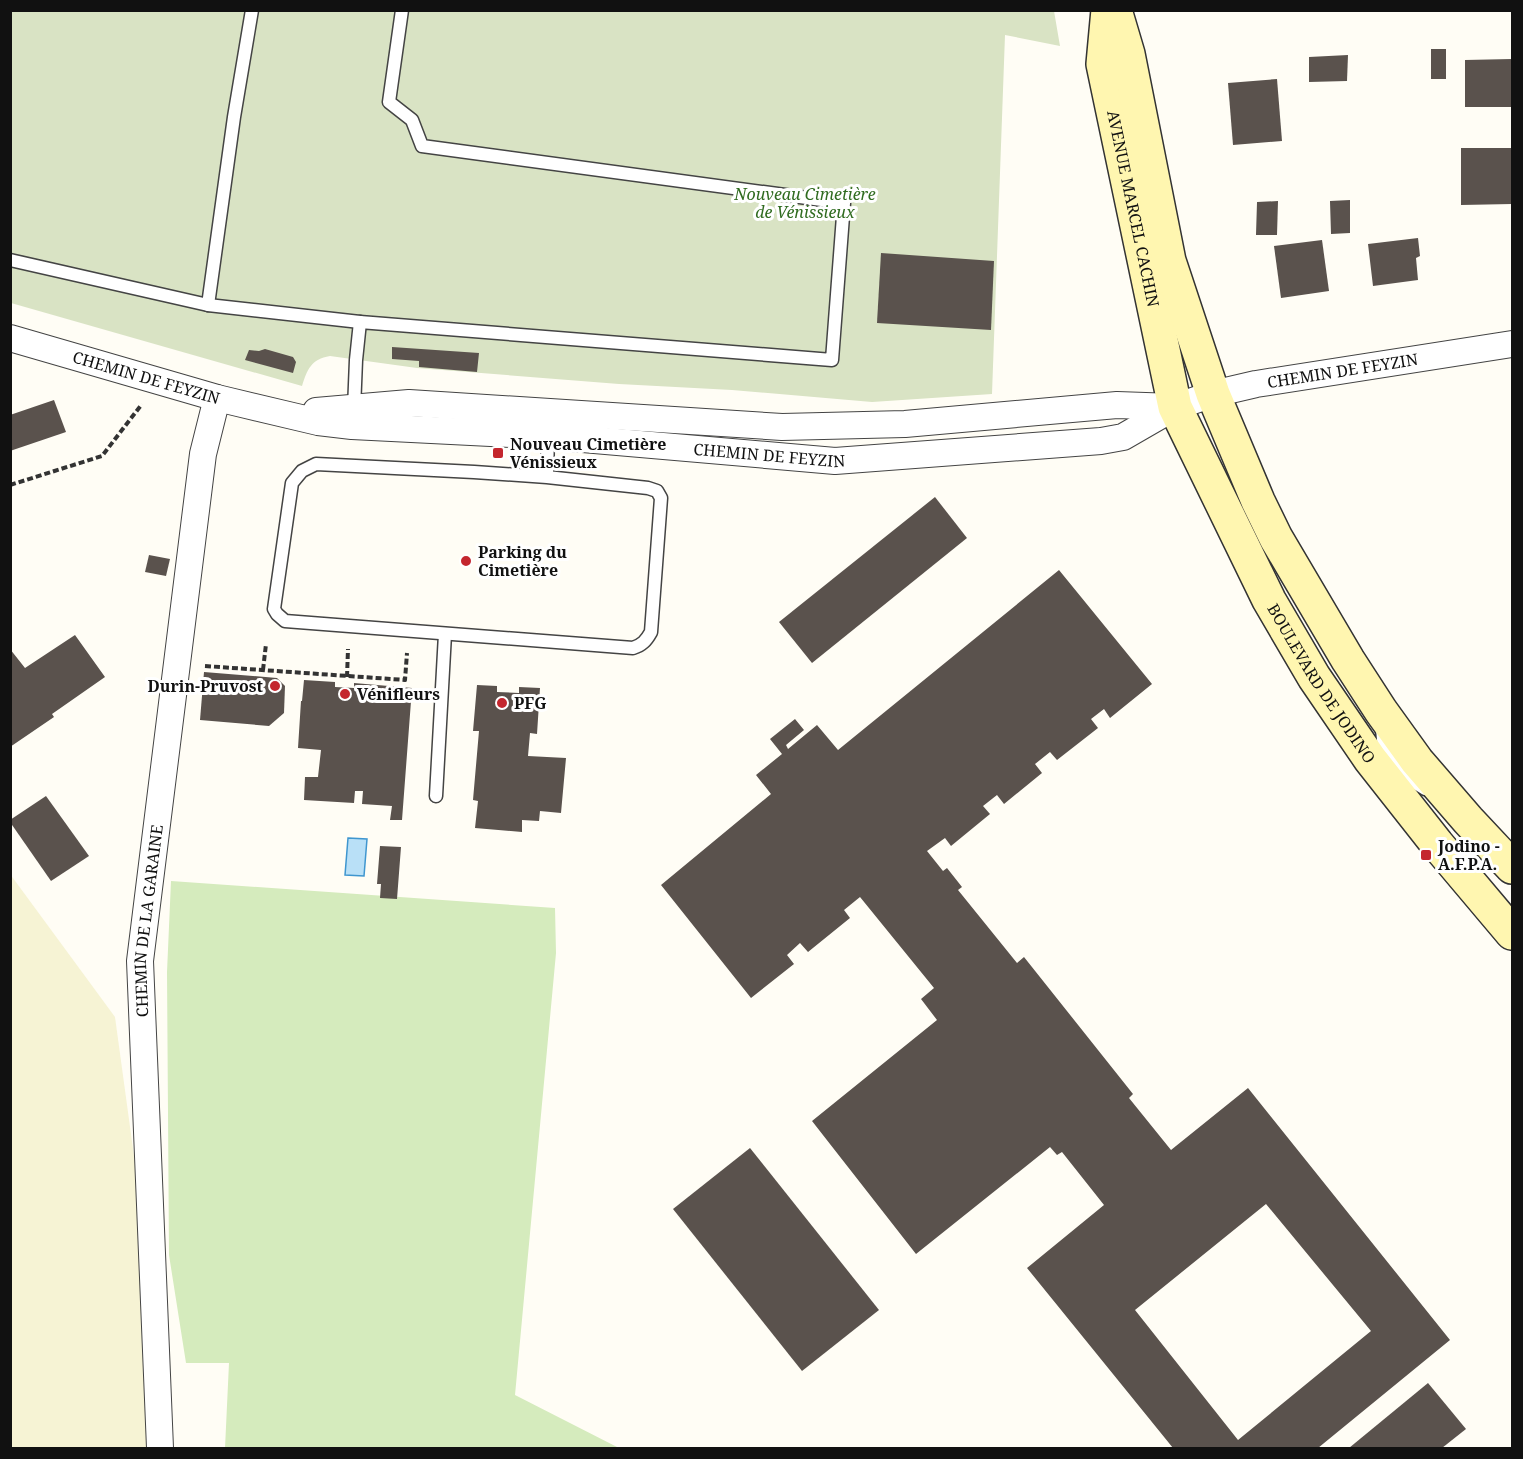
<svg xmlns="http://www.w3.org/2000/svg" width="1523" height="1459" viewBox="0 0 1523 1459" font-family="'Noto Serif',serif">
	<style>
		.farmland { fill: #f6f3d4 }
		.green { fill: #d5ebbd }
		.cemetery { fill: #d9e3c4 }
		.water { fill: #b9e0f7; stroke: #3f96cf; stroke-width: 1.5 }
		.building { fill: #5a524d; fill-rule: evenodd }
		.lines { fill: none; stroke-linecap: round; stroke-linejoin: round }
		.lane-casing { stroke: #444; stroke-width: 15 }
		.street-casing { stroke: #444; stroke-width: 28 }
		.secondary-casing { stroke: #333; stroke-width: 36 }
		.path { stroke: #333; stroke-width: 4; stroke-dasharray: 6 3; stroke-linecap: butt }
		.lane { stroke: #fff; stroke-width: 12 }
		.street { stroke: #fff; stroke-width: 26 }
		.secondary { stroke: #fff6b0; stroke-width: 33 }
		.poi-dot { fill: #c4262e; stroke: #fff; stroke-width: 2 }
		.labels { text-anchor: middle; stroke-width: 6; stroke-linejoin: round; paint-order: stroke }
		.park-label { font-size: 16px; font-style: italic; fill: #2f6b1f; stroke: #fff }
		.street-label { font-size: 16px; fill: #111; stroke: #fff }
		.poi-label { font-size: 16px; font-weight: bold; fill: #111; stroke: #fff; text-anchor: start }
	</style>
	<rect width="100%" height="100%" fill="#fffdf5"/>
	<path class="farmland" d="M10,874l105,143 25,183 12,248h-141z"/>
	<path class="green" d="M171,881l384,27 1,45 -41,442 104,53h-394l4,-85h-43l-17,-108 -2,-283z"/>
	<path class="cemetery" d="M10,11h1044l6,35 -55,-11 -13,359 -120,8 -140,-12 -113,-6 -202,-16 -87,-12c-19,3 -23,14 -28,30l-291,-83z"/>
	<path class="water" d="M348,838l19,1 -3,37 -19,-1z"/>
	<g class="building">
		<rect x="1431" y="49" width="15" height="30"/>
		<path d="M1348,55l-1,26 -38,1v-25z"/>
		<path d="M1512,59v48h-47v-47z"/>
		<path d="M1277,79l5,62 -49,4 -5,-62z"/>
		<path d="M1461,148h51v56l-51,1z"/>
		<path d="M1350,200v33l-19,1 -1,-33z"/>
		<path d="M1278,201l-1,34h-21l1,-33z"/>
		<path d="M1418,238l2,18 -4,2 2,22 -45,6 -5,-42z"/>
		<path d="M1322,240l7,51 -48,7 -7,-52z"/>
		<path d="M881,253l113,8 -3,69 -114,-7z"/>
		<path d="M392,347l87,6 -2,19 -58,-5v-6l-27,-2z"/>
		<path d="M265,349l28,8 3,5 -3,11 -48,-13 4,-10 10,1z"/>
		<path d="M54,400l12,32 -56,19v-36z"/>
		<path d="M935,497l32,41 -155,125 -33,-41z"/>
		<path d="M149,555l21,4 -4,17 -21,-4z"/>
		<path d="M1059,570l93,114 -42,34 -6,-9 -13,10 7,9 -41,32 -7,-8 -15,12 7,9 -38,31 -7,-9 -14,11 7,8 -39,32 -6,-8 -18,13 16,20 4,-3 15,19 -4,3 59,73 7,-6 109,137 -4,4 42,52 77,-62 202,252 -132,108h-145l-146,-180 77,-63 -42,-53 -5,3 -7,-8 -134,107 -104,-133 125,-101 -16,-21 13,-11 -74,-91 -16,13 6,8 -42,34 -8,-9 -13,12 7,9 -43,34 -90,-113 110,-91 -15,-19 26,-21 -12,-15 25,-20 9,11 -18,15 2,4 29,-24 21,25zM1266,1204l105,127 -133,109 -103,-130z"/>
		<path d="M75,635l30,42 -53,37 2,3 -44,30v-98l15,19z"/>
		<path d="M204,672l73,6 8,8 -1,27 -15,13 -69,-6z"/>
		<path d="M304,680l31,2v5l19,1v-5l58,5 -10,132h-12l2,-14 -30,-2 1,-13h-8l-1,12 -50,-3 1,-23h13l3,-27 -23,-2 3,-47h1z"/>
		<path d="M477,685l20,1v6l22,1v-6l21,1 -3,46 -7,-1 -2,23 38,2 -5,55 -21,-2 -1,10 -17,-1v12l-47,-4 3,-27 -5,-1 6,-69h-6z"/>
		<path d="M46,796l43,60 -38,25 -41,-59v-2z"/>
		<path d="M380,846l21,1 -4,52 -17,-1 1,-14h-4z"/>
		<path d="M750,1148l129,162 -77,61 -129,-162z"/>
		<path d="M1428,1383l38,46 -24,19h-93z"/>
	</g>
	<g class="lines">
		<g class="lane-casing">
			<g id="lane">
				<path d="M10,260l198,45 152,17"/>
				<path d="M208,305l26,-188 18,-107"/>
				<path d="M354,409l2,-49 4,-38 472,38 12,-157 -422,-57 -10,-26 -23,-18 13,-92"/>
				<path d="M547,477l-73,-5 -158,-8 -14,7 -10,12 -18,126 3,5 8,7 348,27c9,-3 13,-7 18,-16l10,-134 -4,-7 -9,-3 -101,-11 1,-43"/>
				<path d="M1382,729l2,21 20,26 21,13"/>
				<path d="M436,796l9,-162"/>
			</g>
		</g>
		<g class="street-casing">
			<g id="street">
				<path id="s1" d="M10,338l207,60 101,24 34,4 196,10 287,25 266,-20 22,-4 52,-30 38,-13 43,-10 256,-40"/>
				<path d="M316,411l93,-8 373,24 123,-3 212,-19 57,2"/>
				<path id="s2" d="M160,1448l-20,-487 63,-507 14,-56"/>
			</g>
		</g>
		<g class="secondary-casing">
			<g id="secondary">
				<path id="s3" d="M1108,10l-5,54 72,343 94,193 45,77 56,82 67,85 75,89"/>
				<path d="M1115,10l13,44 41,207 44,133 45,107 18,37 72,122 33,51 36,50 51,59 44,47"/>
			</g>
		</g>
		<g class="path">
			<path d="M10,485l92,-29 40,-52"/>
			<path d="M205,666l200,14 2,-27"/>
			<path d="M263,670l3,-26"/>
			<path d="M347,677l1,-28"/>
		</g>
		<use href="#lane" class="lane"/>
		<use href="#street" class="street"/>
		<use href="#secondary" class="secondary"/>
	</g>
	<g class="poi-dot">
		<rect x="492" y="447" width="12" height="12" rx="3"/>
		<circle cx="466" cy="561" r="6"/>
		<circle cx="275" cy="686" r="6"/>
		<circle cx="345" cy="694" r="6"/>
		<circle cx="502" cy="703" r="6"/>
		<rect x="1420" y="849" width="12" height="12" rx="3"/>
	</g>
	<g class="labels">
		<g class="park-label">
			<text x="805" y="200">Nouveau Cimetière<tspan x="805" dy="18">de Vénissieux</tspan></text>
		</g>
		<g class="street-label">
			<text dy="6" stroke="none"><textPath href="#s3" startOffset="202">AVENUE MARCEL CACHIN</textPath></text>
			<text dy="6" stroke="none"><textPath href="#s1" startOffset="1359">CHEMIN DE FEYZIN</textPath></text>
			<text dy="6" stroke="none"><textPath href="#s1" startOffset="142">CHEMIN DE FEYZIN</textPath></text>
			<text dy="6" stroke="none"><textPath href="#s1" startOffset="772">CHEMIN DE FEYZIN</textPath></text>
			<text dy="6" stroke="none"><textPath href="#s3" startOffset="718">BOULEVARD DE JODINO</textPath></text>
			<text dy="6" stroke="none"><textPath href="#s2" startOffset="528">CHEMIN DE LA GARAINE</textPath></text>
		</g>
		<g class="poi-label">
			<text x="510" y="450">Nouveau Cimetière<tspan x="510" dy="18">Vénissieux</tspan></text>
			<text x="478" y="558">Parking du<tspan x="478" dy="18">Cimetière</tspan></text>
			<text x="263" y="692" text-anchor="end">Durin-Pruvost</text>
			<text x="357" y="700">Vénifleurs</text>
			<text x="514" y="709">PFG</text>
			<text x="1438" y="852">Jodino -<tspan x="1438" dy="18">A.F.P.A.</tspan></text>
		</g>
	</g>
	<rect width="1523" height="1459" fill="none" stroke="#111111" stroke-width="24"/>
</svg>
